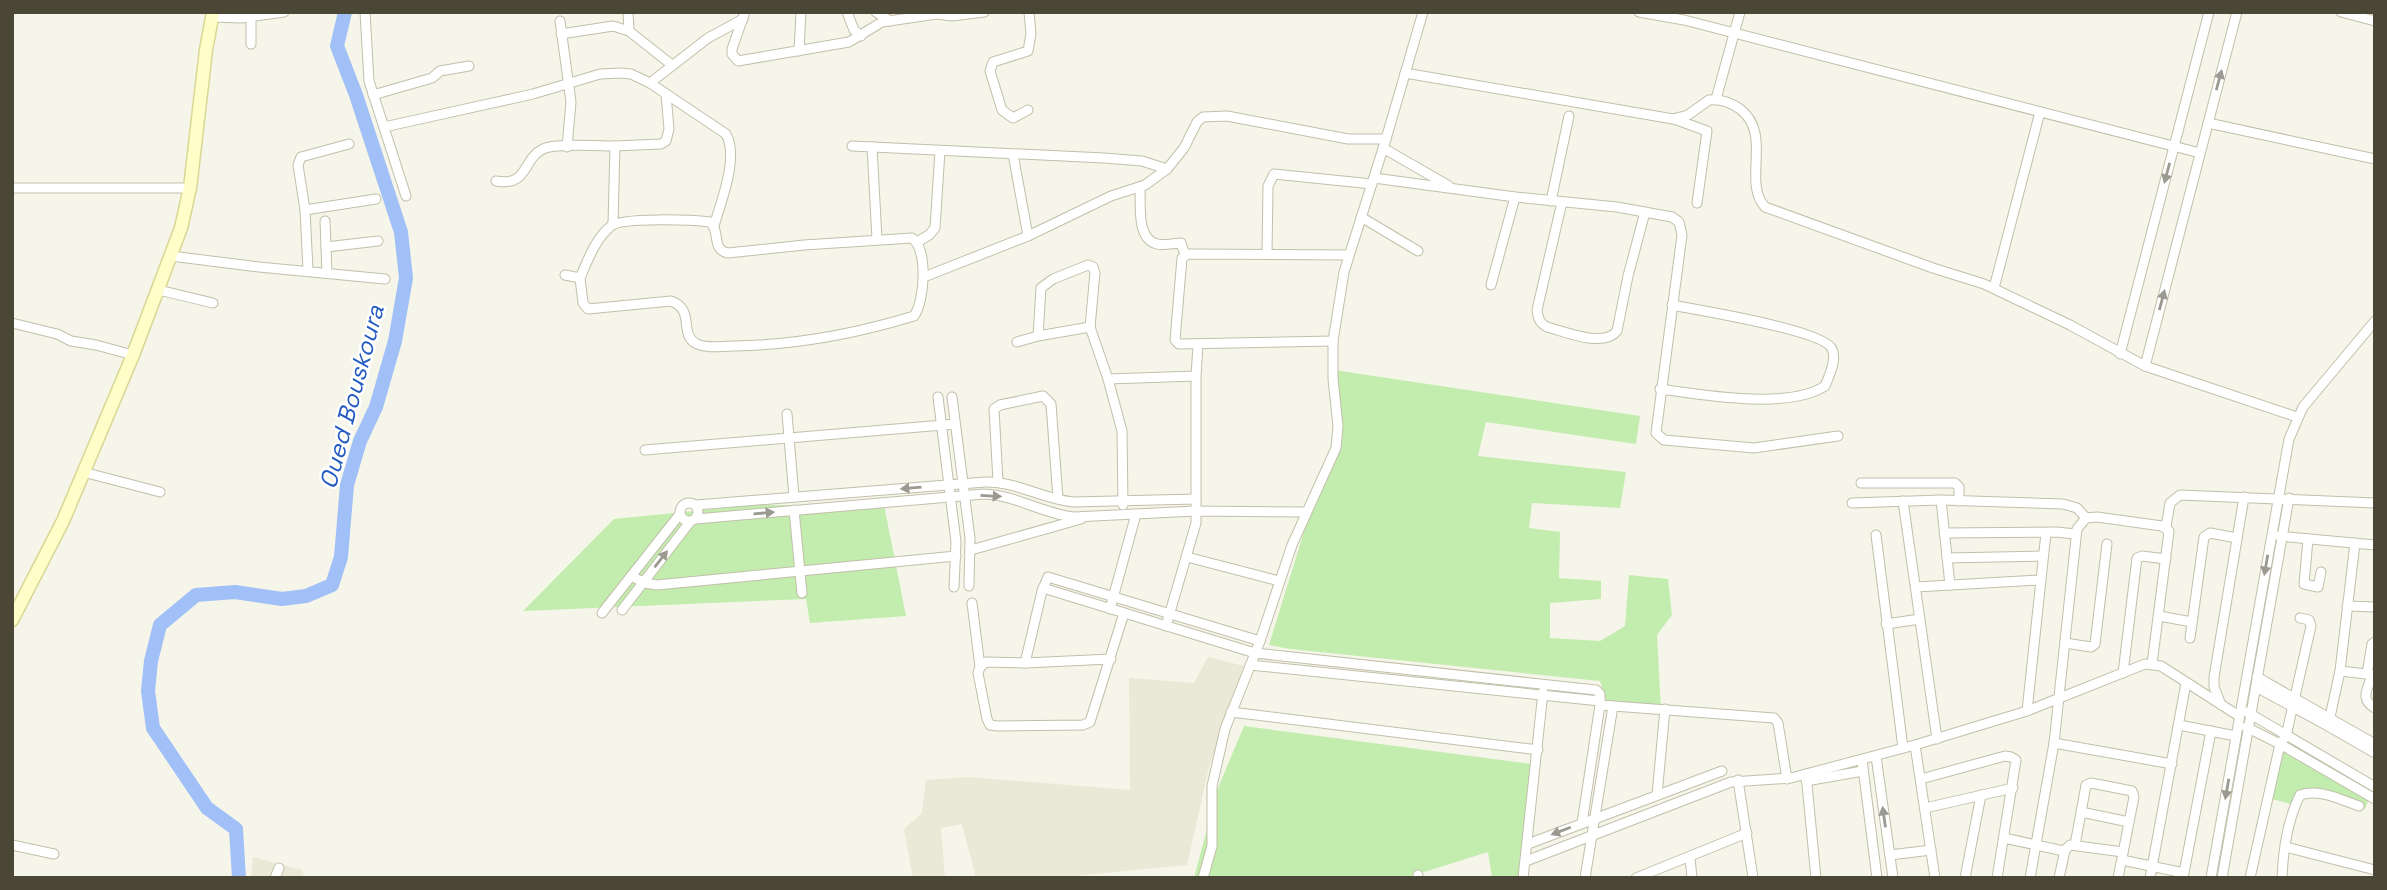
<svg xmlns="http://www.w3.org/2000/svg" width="2387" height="890" viewBox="0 0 2387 890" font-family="'Space Grotesk',sans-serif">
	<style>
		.residential { fill: #eae8d6 }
		.green { fill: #c2edae }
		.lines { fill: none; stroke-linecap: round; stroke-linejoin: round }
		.river { stroke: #a0c0f7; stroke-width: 14 }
		.street-casing { stroke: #c2bfaa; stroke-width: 11 }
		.secondary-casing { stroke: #dad794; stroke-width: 15 }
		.street { stroke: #fff; stroke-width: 9 }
		.secondary { stroke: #fffec9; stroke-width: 12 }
		.oneway { fill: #9b9a90 }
		.labels { text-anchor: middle; stroke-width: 5; stroke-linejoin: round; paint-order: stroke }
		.water-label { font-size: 24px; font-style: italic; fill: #245bc1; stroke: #fff }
	</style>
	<rect width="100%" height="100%" fill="#f6f5e9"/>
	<g class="residential">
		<path d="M1208,657l36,9 -35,101 -22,98 -133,13h-78l-14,-54 -21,4 4,50h-32l-9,-49 18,-16 4,-33 42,-3 162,13 -1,-112 65,5z"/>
		<path d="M253,857l49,13 3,8h-54z"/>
	</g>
	<g class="green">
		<path d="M1334,370l306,46 -4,28 -150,-22 -8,34 148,16 -6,36 -88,-5 -3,25 31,4 -1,46 42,3v18l-51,4v35l50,3 25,-15 4,-51 39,4 4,36 -15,20 4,74 -54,-6 -7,-22 -310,-32 -21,-4 41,-133 26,-58z"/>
		<path d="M754,505h130l22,111 -96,7 -4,-24 -283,12 91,-92z"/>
		<path d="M1244,726l288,38 -5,109 -14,5h-21l-4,-26 -83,26h-211l24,-90z"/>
		<path d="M2284,749l85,49 -4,11 -60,-14 -7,11 -26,-7z"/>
	</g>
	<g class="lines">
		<path class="river" d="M239,878l-3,-49 -29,-21 -54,-80 -5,-37 3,-30 9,-36 36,-30 39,-3 47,7 24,-3 26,-11 9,-28 6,-72 13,-44 16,-34 19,-66 11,-63 -5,-46 -45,-137 -19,-49 8,-34"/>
		<g class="street-casing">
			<g id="street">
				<path d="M365,12l4,69 37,115"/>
				<path d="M628,12l1,19"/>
				<path d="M745,12l-13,37v5l6,7 111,-19 33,-20 55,-8 15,2 32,-4"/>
				<path d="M847,12l7,18 7,6"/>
				<path d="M876,12l14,9"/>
				<path d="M1639,12l45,8 516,133"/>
				<path d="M2341,12l34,9"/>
				<path d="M212,17l29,1 43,-6"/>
				<path d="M560,21l11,81 -4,45"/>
				<path d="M561,34l52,-8 16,5 43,34"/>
				<path d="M251,44v-26"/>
				<path d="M799,51l2,-39"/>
				<path d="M1405,73l268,46 15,-4 21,-15c11,-1 21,2 31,9 33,25 2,73 25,98l168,61 51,16 86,41 75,41 152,51"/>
				<path d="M650,83l58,-45 35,-19"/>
				<path d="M373,95l59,-17 8,-7 29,-5"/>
				<path d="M1716,99l24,-87"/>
				<path d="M1028,110l-15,8 -11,-8 -12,-39 3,-9 35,-11 3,-17 -2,-22"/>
				<path d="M1674,119l33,12 -10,72"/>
				<path d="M2208,123l167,36"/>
				<path d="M384,127l149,-33 67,-20 21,-1 10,1 19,9 76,51c13,23 -5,68 -12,92"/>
				<path d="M615,146l46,-2 5,-3 3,-12 -3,-35"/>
				<path d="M852,146l252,12 38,3 25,8"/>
				<path d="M872,147l5,92"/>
				<path d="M1383,148l66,38"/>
				<path d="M1013,154l15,82"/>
				<path d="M1374,178l141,19 102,10 55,10 7,5 3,13 -26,198 8,7 90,8 84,-12"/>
				<path d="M496,181c33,6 26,-22 47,-32 13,-6 56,-3 72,-3l-2,78"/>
				<path d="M1140,187c1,17 -4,52 17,57 8,2 16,-1 24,-1l4,12"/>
				<path d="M12,188h178"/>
				<path d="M1551,201l18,-85"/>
				<path d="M1562,202l-25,108c1,9 3,13 10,17 19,5 56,21 70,4l11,-55 17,-64"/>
				<path d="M305,210l71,-11"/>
				<path d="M1361,217l57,34"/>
				<path d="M325,221l2,52"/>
				<path d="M917,242l12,-7 6,-7 5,-77"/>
				<path d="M326,247l52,-6"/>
				<path d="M1267,254l1,-68 6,-12 98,10"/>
				<path d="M171,256l88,11 126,12"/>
				<path d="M308,270l-3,-60 -7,-45 3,-8 48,-13"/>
				<path d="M565,275l15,3 3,25 5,6 83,-8c25,9 7,34 26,43 11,5 25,2 37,2 62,-1 121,-12 180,-30 11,-15 14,-67 -2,-78l-108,7 -76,8c-17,-3 -7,-21 -18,-31 -16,-2 -88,-5 -99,4 -16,13 -23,34 -31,52"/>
				<path d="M924,277l104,-41 83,-40 34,-11 22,-16 17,-21 13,-26 6,-5 24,-1 121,23h38"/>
				<path d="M1491,285l24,-88"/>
				<path d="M1994,288l46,-176"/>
				<path d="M159,290l54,13"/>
				<path d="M12,323l45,11 14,7 25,4 37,10"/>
				<path d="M1038,336l3,-48 12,-9 35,-14 5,2 2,6 -5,54"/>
				<path d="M1333,341l-154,3 -4,-4 7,-82 6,-4 161,1"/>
				<path d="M1017,342l21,-6 52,-9 18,52 14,52 1,74"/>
				<path d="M2120,354l89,-342"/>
				<path d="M2145,366l92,-354"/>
				<path d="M1108,379l88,-3"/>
				<path d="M1660,389c43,6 128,21 165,-3 4,-10 12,-26 7,-37 -8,-19 -135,-39 -160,-44"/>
				<path d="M938,397l18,145 -2,45"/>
				<path d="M952,397l18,141 -1,48"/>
				<path d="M787,414l7,83"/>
				<path d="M645,450l310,-26"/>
				<path d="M83,472l77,20"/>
				<path d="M998,482l-4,-73 6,-4 43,-9 8,8 7,95"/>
				<path d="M1861,483h94l4,4v14"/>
				<path d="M1941,500l9,85"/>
				<path d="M1903,501l34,238"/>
				<circle cx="689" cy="512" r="9"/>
				<path d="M1852,503l89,-3 122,4 14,4 9,10"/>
				<path d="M696,505l289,-23c31,-1 57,17 88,20l123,-3"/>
				<path d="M794,510l8,83"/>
				<path d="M696,519l288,-25c32,1 59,20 90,23l122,-6 110,1"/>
				<path d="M2166,527l4,-24 10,-8 195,8"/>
				<path d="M1944,533l112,-1 20,2"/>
				<path d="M1876,535l27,213"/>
				<path d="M2279,536l96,9"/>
				<path d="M2308,539l-4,45 14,3 3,-15"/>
				<path d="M971,550l110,-31"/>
				<path d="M1187,557l92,24"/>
				<path d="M1947,558l95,-2"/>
				<path d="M631,576l14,7 12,2 299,-29"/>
				<path d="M1916,587l124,-7"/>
				<path d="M1043,588l212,65 341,37 4,4v11l-18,118"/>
				<path d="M972,603l8,64 -2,6 9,46 3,6 8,1 85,-1 7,-3 34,-109"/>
				<path d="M2347,606l28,1"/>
				<path d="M1110,609l26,-95"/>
				<path d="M622,610l68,-88"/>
				<path d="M602,613l78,-99"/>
				<path d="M2159,616l33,6"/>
				<path d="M1886,624l34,-5"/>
				<path d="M1166,626l30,-103v-147l2,-31"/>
				<path d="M2190,638l14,-101 6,-4 27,5"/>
				<path d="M2065,643l26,4 4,-3 12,-100"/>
				<path d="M1025,663l17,-72 6,-14 212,64"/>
				<path d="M1250,665l350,36"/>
				<path d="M980,667l6,-5 39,1 86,-4"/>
				<path d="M2340,671l35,4"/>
				<path d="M2123,673l14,-115 5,-2 24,3"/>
				<path d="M2367,674l5,-30 3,-2"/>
				<path d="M2372,675c-4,14 -13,24 3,33"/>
				<path d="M2257,677l118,67"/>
				<path d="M2256,687l72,39 47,27"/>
				<path d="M1600,705l174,13 4,5 9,56"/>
				<path d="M2221,705l-7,-18v-10l30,-180"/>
				<path d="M2027,711l19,-178"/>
				<path d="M1231,712l307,38"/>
				<path d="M2247,712l128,75"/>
				<path d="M2179,725l57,11"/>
				<path d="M2328,726l12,-55 15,-128"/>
				<path d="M2246,727l34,17 95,55"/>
				<path d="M2054,743l118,21"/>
				<path d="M1915,745l20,133"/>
				<path d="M1876,756l17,122"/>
				<path d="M1862,760l15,118"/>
				<path d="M1806,774l10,104"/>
				<path d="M1921,779l84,-23 6,1 5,3 -19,118"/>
				<path d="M1738,780l15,98"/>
				<path d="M1806,781l57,-10"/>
				<path d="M1657,795l8,-86"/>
				<path d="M1925,808l88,-20"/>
				<path d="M2081,812l48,10"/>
				<path d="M2004,838l60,13"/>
				<path d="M1528,844l194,-73"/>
				<path d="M12,845l42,9"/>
				<path d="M2075,845l11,-60 5,-2 41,8 2,6 -16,81"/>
				<path d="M2286,847l89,23"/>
				<path d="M1890,855l41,-5"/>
				<path d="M1690,858l2,20"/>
				<path d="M2122,860l62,13"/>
				<path d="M1526,861l205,-79 60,-4 124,-33 112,-34 118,-47 16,2 78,50"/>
				<path d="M1418,875v3"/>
				<path d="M275,878l4,-10"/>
				<path d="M1203,878l9,-32v-60l13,-57 35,-88 32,-96 44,-97 2,-22 -5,-47v-38l11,-69 42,-133 37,-127"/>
				<path d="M1523,878l20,-186"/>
				<path d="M1585,878l28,-172"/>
				<path d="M1636,878l111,-45"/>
				<path d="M1965,878l16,-83"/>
				<path d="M2030,878l24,-135 23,-214 9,-11 11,-1 65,9 7,5 -17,133"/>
				<path d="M2059,878l6,-28 5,-5 53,7"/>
				<path d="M2150,878l36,-195"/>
				<path d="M2183,878l28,-147"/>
				<path d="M2211,878l78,-439 14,-32 72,-86"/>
				<path d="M2222,878l67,-380"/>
				<path d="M2250,878l30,-134 6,-8 25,-110 -2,-6 -9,-2"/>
				<path d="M2282,878c1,-27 6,-59 18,-83 19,-7 41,5 59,11"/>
			</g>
		</g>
		<g class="secondary-casing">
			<path id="secondary" d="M12,620l51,-99 70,-166 48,-127 9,-40 16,-138 7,-38"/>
		</g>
		<use href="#street" class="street"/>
		<use href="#secondary" class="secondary"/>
	</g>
	<defs><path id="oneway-solid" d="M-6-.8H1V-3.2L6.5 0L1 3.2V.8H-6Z" transform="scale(1.75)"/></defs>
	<g class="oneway">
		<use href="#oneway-solid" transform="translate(2219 80) rotate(-75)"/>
		<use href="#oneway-solid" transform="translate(2167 173) rotate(105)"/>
		<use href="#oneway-solid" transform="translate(2162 300) rotate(-75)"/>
		<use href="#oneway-solid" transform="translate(911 488) rotate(175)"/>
		<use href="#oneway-solid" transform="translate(991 496) rotate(3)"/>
		<use href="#oneway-solid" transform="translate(764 513) rotate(-5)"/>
		<use href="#oneway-solid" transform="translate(661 559) rotate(-52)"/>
		<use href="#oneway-solid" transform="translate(2266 565) rotate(100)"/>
		<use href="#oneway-solid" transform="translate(2227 789) rotate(100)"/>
		<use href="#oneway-solid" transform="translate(1884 817) rotate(-98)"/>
		<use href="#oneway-solid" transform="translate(1561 831) rotate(159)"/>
	</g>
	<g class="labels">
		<g class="water-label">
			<text transform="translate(352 397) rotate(-75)" y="8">Oued Bouskoura</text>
		</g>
	</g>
	<rect width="2387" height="890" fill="none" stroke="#4a4736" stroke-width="28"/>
</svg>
